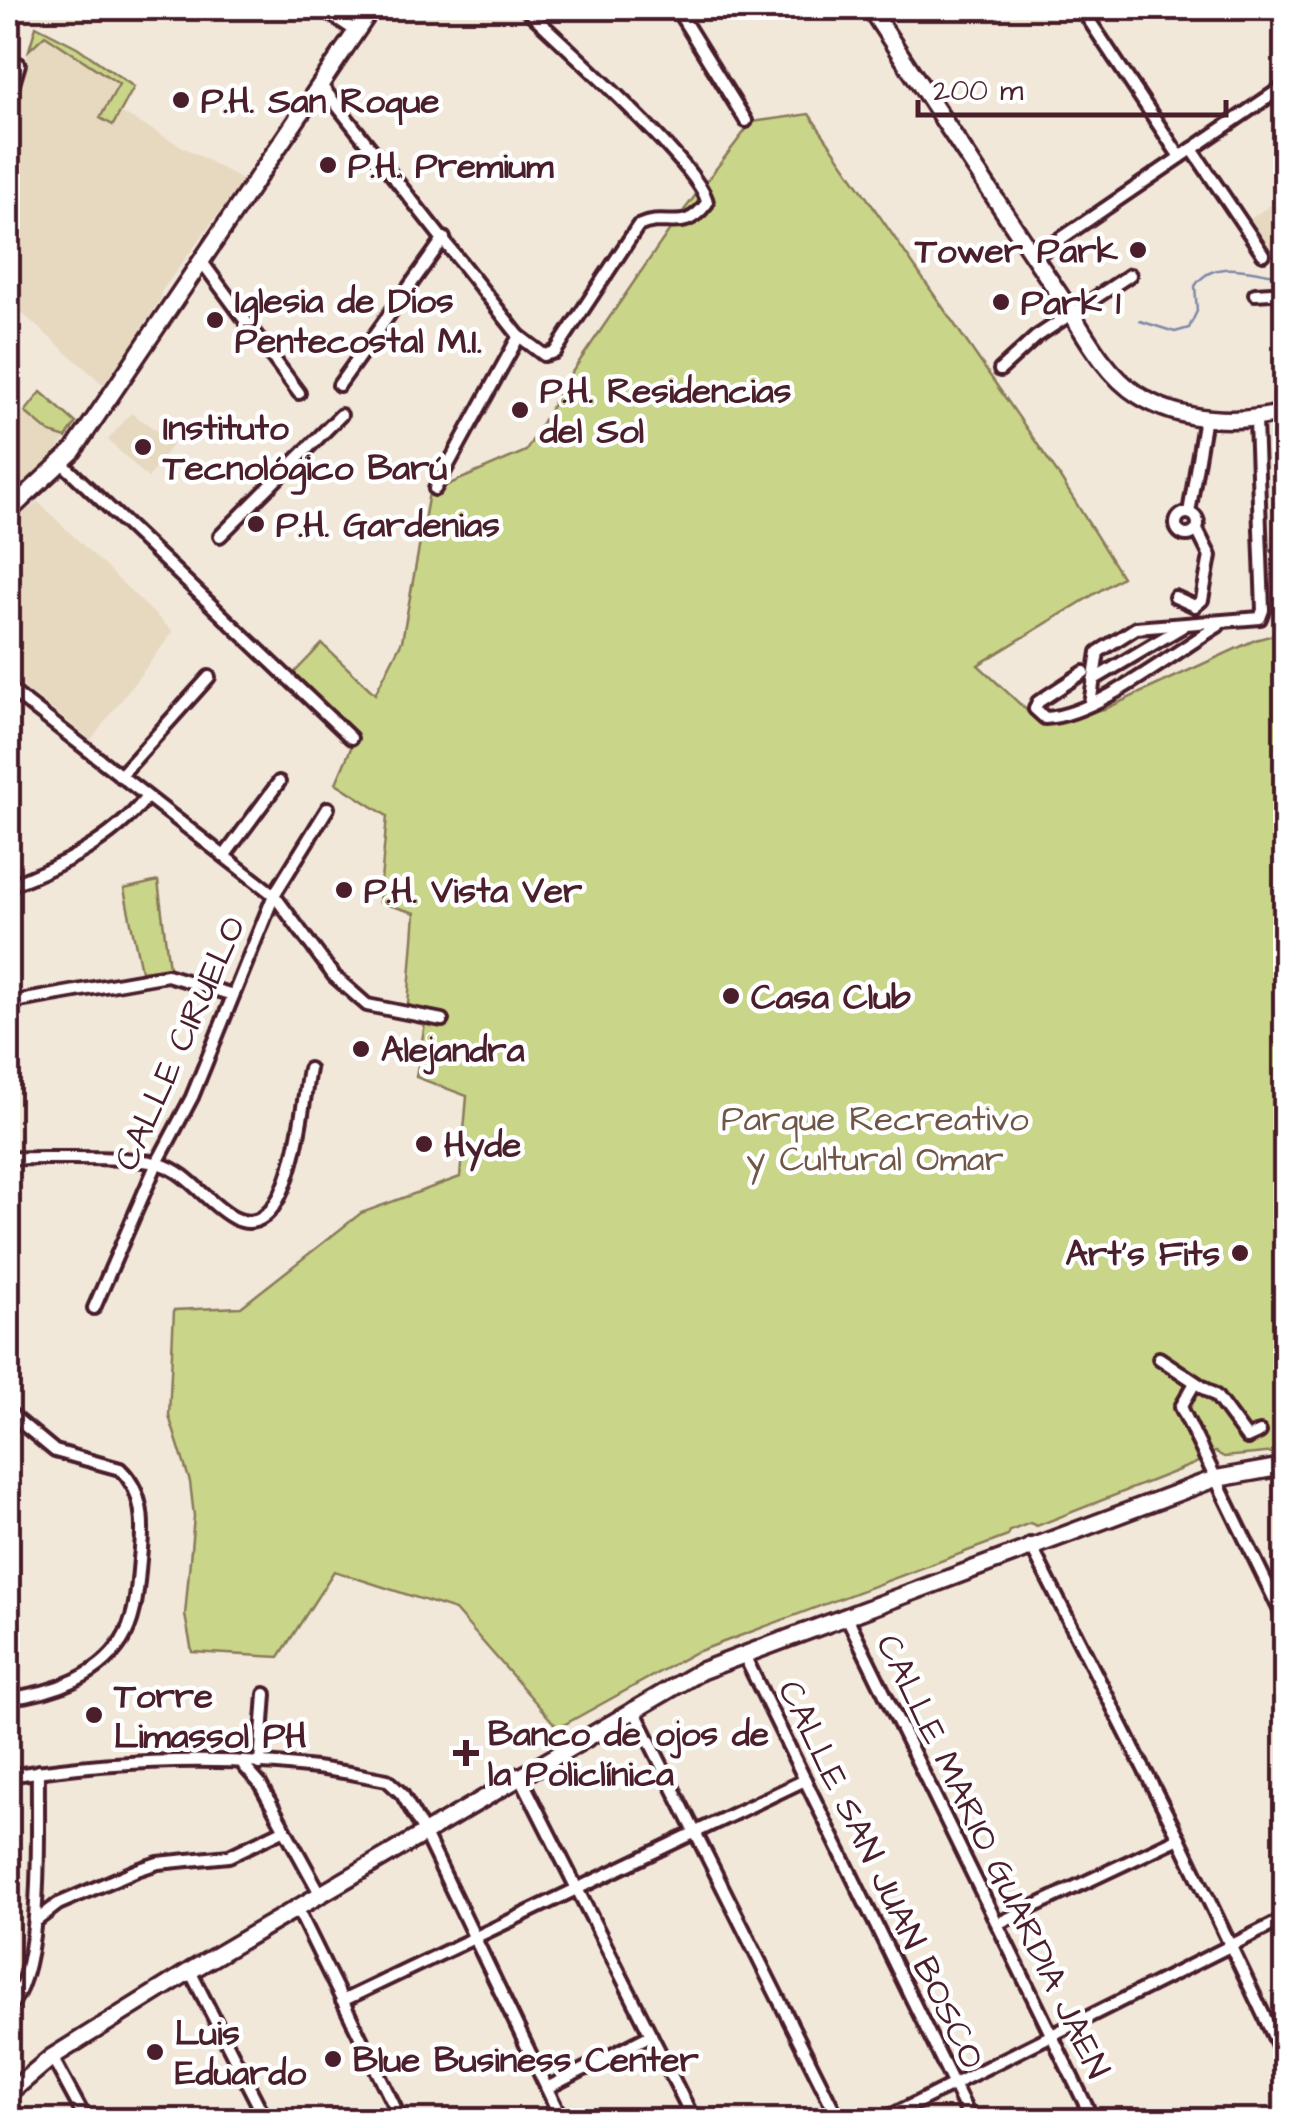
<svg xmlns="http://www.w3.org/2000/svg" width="1293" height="2128" viewBox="0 0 1293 2128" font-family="'Architects Daughter',sans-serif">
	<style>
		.built { fill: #e7d8c0 }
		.green { fill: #c9d588; stroke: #8a7a5a; stroke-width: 2.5 }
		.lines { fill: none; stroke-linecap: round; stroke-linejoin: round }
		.stream { stroke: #7e89a8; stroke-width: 2.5 }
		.street-casing { stroke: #4a1f2b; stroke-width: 18 }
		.secondary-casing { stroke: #4a1f2b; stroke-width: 22 }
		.street { stroke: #fff; stroke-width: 10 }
		.secondary { stroke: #fff; stroke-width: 15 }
		.poi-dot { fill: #4a1f2b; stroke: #fff; stroke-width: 4 }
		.labels { text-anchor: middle; stroke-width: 9; stroke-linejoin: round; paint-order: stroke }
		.poi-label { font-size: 35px; font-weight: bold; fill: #4a1f2b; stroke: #fff; text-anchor: start }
		.street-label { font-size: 35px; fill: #4a1f2b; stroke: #fff }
		.park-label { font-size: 35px; fill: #705647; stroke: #fff }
	</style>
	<rect width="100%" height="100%" fill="#f1e8da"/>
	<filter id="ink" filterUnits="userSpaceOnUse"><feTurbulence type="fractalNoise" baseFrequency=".01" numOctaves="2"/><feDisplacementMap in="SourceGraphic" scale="20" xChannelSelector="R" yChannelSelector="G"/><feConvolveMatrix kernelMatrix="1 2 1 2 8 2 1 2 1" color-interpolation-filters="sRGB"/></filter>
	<g filter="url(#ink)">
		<g class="built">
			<path d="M36,26l41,21 57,40 -16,24 125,69 -82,112v7l-57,86 -96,-84v-177z"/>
			<path d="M1285,195v75l-8,-3 -30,-46z"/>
			<path d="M41,392l35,31 -29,41 -39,36v-84l8,6z"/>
			<path d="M131,413l43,29 -26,36 -40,-38z"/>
			<path d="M38,502l135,130 -82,108 -83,-65v-151z"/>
		</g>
		<g class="green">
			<path d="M36,26l41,21 57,40 -21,38 -13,-7 19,-34 -74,-49 -16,15z"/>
			<path d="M809,114l249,360 64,103 -144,88 59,55 68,-11 150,-69 30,-8v819l-61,6 -9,-5 -21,12 -157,62 -7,-3 -20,8 -2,5 -314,117 -136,75 -103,-118 -121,-39 -55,86 -87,-5 -7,-37 9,-99 -4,-34 -21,-66 5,-106 67,-3 120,-94 99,-36 7,-81 -51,-19 11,-66 -19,-6 7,-92 -36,-11 8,-86 -51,-33 21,-49 -63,-61 28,-29 53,50 27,-53 27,-148 97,-42 42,-73 107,-156 77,-100z"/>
			<path d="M41,392l35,31 -10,15 -16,-5 -25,-21z"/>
			<path d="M158,881l11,87 -28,3 -17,-82z"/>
		</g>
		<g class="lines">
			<path class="stream" d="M1140,321l35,11 14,-4 8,-17 -2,-25c20,-31 61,-11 91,-10"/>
			<g class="street-casing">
				<g id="street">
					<path d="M321,8l35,23"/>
					<path d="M676,8l70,113"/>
					<path d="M1081,8l99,149"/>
					<path d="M320,84l199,252 25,19 11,-3 83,-126c30,-14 44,10 69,-23 -2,-32 -151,-165 -182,-195"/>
					<path d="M8,101l11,-37"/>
					<path d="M1192,149l71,105"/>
					<path d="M1034,257l252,-172"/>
					<path d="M202,262l97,131"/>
					<path d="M1255,294l31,-2"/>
					<path d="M1000,370l36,-33 94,-62"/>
					<path d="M339,385l105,-147"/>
					<path d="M62,463l289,275"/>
					<path d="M435,489l84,-153"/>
					<path d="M1189,513l16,-96"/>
					<circle cx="1187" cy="524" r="11"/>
					<path d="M220,536l121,-121"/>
					<path d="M1175,597l20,9 7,-6 8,-44 -13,-26"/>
					<path d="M1084,672l-46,30 -3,7 10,9c50,-2 128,-65 173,-92"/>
					<path d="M1093,680l89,-53"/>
					<path d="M8,688l266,207 60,81 33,29 75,15"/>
					<path d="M1090,704l8,-52 38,-24 124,-10 3,-8 -7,-189"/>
					<path d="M120,776l89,-99"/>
					<path d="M225,855l54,-73"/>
					<path d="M8,886c51,-19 103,-44 138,-88"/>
					<path d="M8,1003l159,-28 66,20"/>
					<path d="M8,1158c38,1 119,-3 152,6 30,9 47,40 74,54 58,29 68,-115 75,-149"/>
					<path d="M94,1308l63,-145 35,-66 82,-202 54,-87"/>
					<path d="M1159,1358l57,38 31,42 13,-6"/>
					<path d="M1195,1383l-14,24 105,216"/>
					<path d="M8,1412l47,39 65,18c22,21 24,50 21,80 -3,26 -3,60 -15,84 -21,43 -75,61 -118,65"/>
					<path d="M1030,1544l149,294 107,224"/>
					<path d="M846,1615l247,505"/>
					<path d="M743,1653l228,467"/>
					<path d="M633,1708l206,412"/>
					<path d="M260,1764l5,-70"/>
					<path d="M244,1766l16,18 61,111"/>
					<path d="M519,1774l175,346"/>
					<path d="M8,1776c126,-19 253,-23 379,4l15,14 22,38 138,288"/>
					<path d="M297,1908l104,212"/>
					<path d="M36,1921l22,-17 79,-34 21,-7 71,-7 56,-27"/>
					<path d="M999,1923l180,-85"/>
					<path d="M190,1971l76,149"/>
					<path d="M342,2001l463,-221"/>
					<path d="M8,2008c37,-35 29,-184 30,-237"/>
					<path d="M52,2057l34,63"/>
					<path d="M547,2088l104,-53"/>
					<path d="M882,2120l404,-202"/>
				</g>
			</g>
			<g class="secondary-casing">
				<g id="secondary">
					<path d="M870,8c62,95 125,191 189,286 22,33 44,79 79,101 42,27 101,30 148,17"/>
					<path d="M8,512l65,-61 299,-443"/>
					<path d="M8,2094l44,-37 138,-86 511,-300 513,-192 72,-13"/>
				</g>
			</g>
			<use href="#street" class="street"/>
			<use href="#secondary" class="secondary"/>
		</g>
	</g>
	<g class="poi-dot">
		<circle cx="181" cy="100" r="10"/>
		<circle cx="328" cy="165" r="10"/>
		<circle cx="1138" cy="250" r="10"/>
		<circle cx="1001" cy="302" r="10"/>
		<circle cx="215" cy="320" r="10"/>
		<circle cx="520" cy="410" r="10"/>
		<circle cx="143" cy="447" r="10"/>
		<circle cx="256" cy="524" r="10"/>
		<circle cx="344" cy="890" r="10"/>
		<circle cx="731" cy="996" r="10"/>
		<circle cx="361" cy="1049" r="10"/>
		<circle cx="424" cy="1144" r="10"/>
		<circle cx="1240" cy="1253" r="10"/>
		<circle cx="94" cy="1715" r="10"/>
		<path d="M461 1738h10v10h10v10h-10v10h-10v-10h-10v-10h10z"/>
		<circle cx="155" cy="2052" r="10"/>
		<circle cx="333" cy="2059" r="10"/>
	</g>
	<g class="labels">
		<g class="poi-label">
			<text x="201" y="112">P.H. San Roque</text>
			<text x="348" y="177">P.H. Premium</text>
			<text x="1118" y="262" text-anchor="end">Tower Park</text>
			<text x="235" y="312">Iglesia de Dios<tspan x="235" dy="40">Pentecostal M.I.</tspan></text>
			<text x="1021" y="314">Park 1</text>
			<text x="540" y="402">P.H. Residencias<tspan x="540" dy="40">del Sol</tspan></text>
			<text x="163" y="439">Instituto<tspan x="163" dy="40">Tecnológico Barú</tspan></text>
			<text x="276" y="536">P.H. Gardenias</text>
			<text x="364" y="902">P.H. Vista Ver</text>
			<text x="751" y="1008">Casa Club</text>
			<text x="381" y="1061">Alejandra</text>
			<text x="444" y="1156">Hyde</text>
			<text x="1220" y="1265" text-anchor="end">Art's Fits</text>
			<text x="114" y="1707">Torre<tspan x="114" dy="40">Limassol PH</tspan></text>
			<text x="488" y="1745">Banco de ojos de<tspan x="488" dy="40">la Policlínica</tspan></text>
			<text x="175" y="2044">Luis<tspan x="175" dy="40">Eduardo</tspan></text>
			<text x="353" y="2071">Blue Business Center</text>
		</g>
		<g class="street-label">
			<text transform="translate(179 1043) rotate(-66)" y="12">CALLE CIRUELO</text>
			<text transform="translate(994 1856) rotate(64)" y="12">CALLE MARIO GUARDIA JAEN</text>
			<text transform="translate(882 1874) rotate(64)" y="12">CALLE SAN JUAN BOSCO</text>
		</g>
		<g class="park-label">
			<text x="875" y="1130">Parque Recreativo<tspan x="875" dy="40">y Cultural Omar</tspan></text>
		</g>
	</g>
	<rect width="1293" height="2128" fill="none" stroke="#fff" stroke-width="40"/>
	<rect x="20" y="20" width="1253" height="2088" fill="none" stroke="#4a1f2b" stroke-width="4" filter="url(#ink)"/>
	<path d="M918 100v15h308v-15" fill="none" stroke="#4a1f2b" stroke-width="5"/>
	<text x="933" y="100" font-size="30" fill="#4a1f2b" stroke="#ffffff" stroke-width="8" paint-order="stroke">200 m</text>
</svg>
